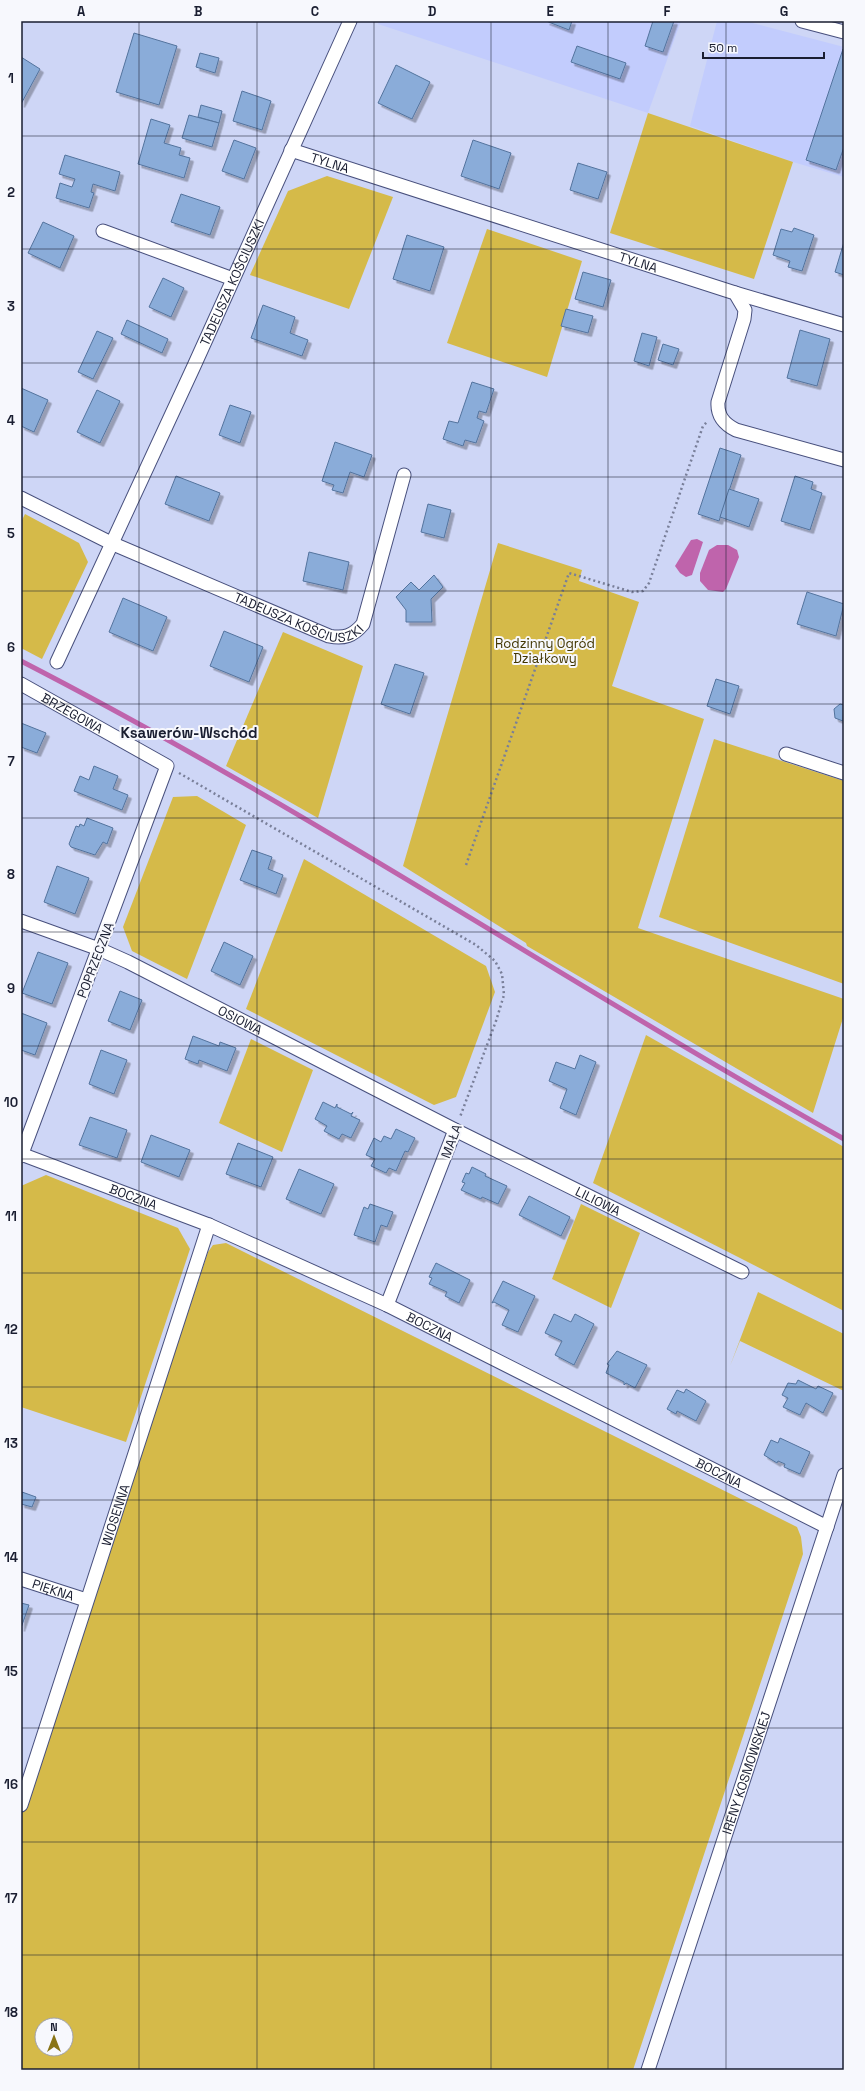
<svg xmlns="http://www.w3.org/2000/svg" width="865" height="2091" viewBox="0 0 865 2091" font-family="'Space Grotesk',sans-serif">
	<style>
		.built { fill: #c2ccfd }
		.green { fill: #d5ba49; fill-rule: evenodd }
		.water { fill: #bf64ac }
		.lines { fill: none; stroke-linecap: round; stroke-linejoin: round }
		.stream { stroke: #bf64ac; stroke-width: 5 }
		.building { fill: #8aacd9; stroke: #53739d; filter: url(#shadow) }
		.street-casing { stroke: #48507d; stroke-width: 15 }
		.path { stroke: #797f99; stroke-width: 2.5; stroke-dasharray: 2 3; stroke-linecap: butt }
		.street { stroke: #fff; stroke-width: 13 }
		.grid { fill: none; stroke: #1a1e31; stroke-width: 1; stroke-opacity: 0.55 }
		.labels { text-anchor: middle; stroke-width: 4; stroke-linejoin: round; paint-order: stroke }
		.street-label { font-size: 13px; fill: #1a1e31; stroke: #f7f8fd }
		.park-label { font-size: 13px; fill: #413500; stroke: #f7f8fd }
		.quarter-label { font-size: 15px; font-weight: bold; fill: #1a1e31; stroke: #f7f8fd }
		.neatline { fill: none; stroke: #1a1e31; stroke-width: 1.5 }
		.grid-label { font-size: 13px; text-anchor: middle; font-weight: bold; fill: #1a1e31 }
	</style>
	<defs>
		<filter id="shadow"><feDropShadow dx="3.5" dy="3.5" stdDeviation="0" flood-color="#0004"/></filter>
	</defs>
	<rect width="100%" height="100%" fill="#ced6f6"/>
	<g class="built">
		<path d="M379,21h302l-33,92 -270,-89z"/>
		<path d="M717,21h28l99,26v130l-51,-15 -103,-36z"/>
	</g>
	<g class="green">
		<path d="M648,113l145,49 -39,117 -144,-46z"/>
		<path d="M327,176l66,21 -44,112 -99,-34 38,-84z"/>
		<path d="M487,229l95,32 -35,116 -100,-34z"/>
		<path d="M25,514l54,29 9,19 -46,97 -21,-11v-126z"/>
		<path d="M498,543l84,27 -3,11 60,21 -27,84 92,33 -66,209 206,71v16l-31,98 -286,-167 -1,-3 -123,-77z"/>
		<path d="M283,632l80,34 -45,152 -92,-52z"/>
		<path d="M714,739l130,42v203l-185,-67z"/>
		<path d="M197,796l49,29 -59,154 -55,-28 -9,-24 50,-130z"/>
		<path d="M304,859l182,107 9,26 -39,105 -22,8 -188,-96z"/>
		<path d="M646,1035l198,112v164l-251,-128z"/>
		<path d="M251,1039l62,31 -31,82 -63,-29z"/>
		<path d="M46,1175l132,53 12,21 -64,193 -105,-35v-221z"/>
		<path d="M581,1204l59,29 -29,75 -59,-29z"/>
		<path d="M226,1243l571,284 4,10 2,17 -170,516h-612v-254l187,-564 5,-7zM42,2025h24v24h-24z"/>
		<path d="M758,1292l86,42v57l-104,-50 -10,25z"/>
	</g>
	<g class="water">
		<path d="M697,539l6,3 -11,33 -6,2 -6,-4 -5,-7 16,-26z"/>
		<path d="M717,545h11l9,5 2,7 -13,32 -3,3 -15,-2 -8,-9v-8l9,-23z"/>
	</g>
	<g class="lines">
		<path class="stream" d="M21,661c282,145 547,323 823,478"/>
	</g>
	<g class="building">
		<path d="M546,21h26l-3,9z"/>
		<path d="M653,21h21l-11,31 -18,-6z"/>
		<path d="M134,33l43,13 -18,59 -43,-13z"/>
		<path d="M577,46l49,17 -6,16 -49,-17z"/>
		<path d="M843,49l1,98 -8,23 -30,-10z"/>
		<path d="M200,53l19,5 -4,15 -19,-6z"/>
		<path d="M21,57l19,12 -19,35z"/>
		<path d="M396,65l34,17 -18,37 -34,-16z"/>
		<path d="M242,91l29,10 -9,29 -29,-9z"/>
		<path d="M201,105l21,6 -3,12 -21,-6z"/>
		<path d="M189,115l30,8 -7,24 -30,-9z"/>
		<path d="M151,119l19,6 -6,18 17,5 -2,7 11,3 -6,20 -46,-14z"/>
		<path d="M234,140l22,8 -12,31 -22,-8z"/>
		<path d="M473,140l38,13 -12,36 -38,-13z"/>
		<path d="M65,155l55,17 -5,19 -22,-7 -2,8 3,1 -5,15 -33,-10 4,-15 12,4 3,-8 -16,-5z"/>
		<path d="M578,163l29,9 -9,27 -28,-9z"/>
		<path d="M181,194l39,13 -10,28 -39,-13z"/>
		<path d="M43,222l31,14 -14,32 -32,-15z"/>
		<path d="M794,228l20,7 -12,36 -14,-4 2,-6 -17,-6 8,-26 11,3z"/>
		<path d="M407,235l37,12 -14,44 -37,-12z"/>
		<path d="M844,242v33l-9,-3z"/>
		<path d="M583,272l28,8 -8,27 -28,-8z"/>
		<path d="M163,278l21,10 -13,29 -22,-10z"/>
		<path d="M263,305l32,12 -5,16 18,7 -6,16 -51,-18z"/>
		<path d="M566,309l27,7 -5,17 -27,-7z"/>
		<path d="M127,320l41,19 -6,14 -41,-19z"/>
		<path d="M800,330l30,9 -13,47 -30,-8z"/>
		<path d="M97,331l16,7 -20,41 -15,-7z"/>
		<path d="M642,333l15,4 -8,29 -15,-5z"/>
		<path d="M663,344l16,5 -6,16 -15,-5z"/>
		<path d="M472,382l22,7 -8,24 -7,-2 -2,7 7,3 -8,22 -11,-3 -2,6 -20,-7 6,-18 9,2z"/>
		<path d="M21,388l27,12 -14,32 -13,-6z"/>
		<path d="M97,390l23,11 -20,42 -23,-11z"/>
		<path d="M230,405l21,7 -11,31 -21,-8z"/>
		<path d="M335,442l37,13 -8,22 -14,-5 -7,21 -11,-3 2,-5 -12,-4z"/>
		<path d="M720,448l21,7 -22,66 -21,-7z"/>
		<path d="M176,476l44,17 -11,28 -44,-17z"/>
		<path d="M795,476l18,6 -2,7 11,4 -12,37 -29,-9z"/>
		<path d="M729,489l30,10 -10,28 -29,-10z"/>
		<path d="M428,504l23,6 -7,28 -23,-6z"/>
		<path d="M309,552l40,10 -6,28 -40,-9z"/>
		<path d="M434,575l9,12 -12,12 1,23h-26v-12l-10,-13 15,-15 8,8z"/>
		<path d="M807,592l37,12 -8,32 -39,-12z"/>
		<path d="M123,598l44,19 -14,34 -44,-19z"/>
		<path d="M224,631l39,16 -14,35 -39,-16z"/>
		<path d="M395,664l29,9 -14,41 -29,-10z"/>
		<path d="M716,679l23,7 -9,28 -23,-8z"/>
		<path d="M840,704l4,1 -1,16 -8,-3 -1,-9z"/>
		<path d="M21,723l25,10 -9,20 -16,-6z"/>
		<path d="M94,766l24,10 -5,13 15,6 -6,15 -48,-19 6,-15 9,4z"/>
		<path d="M87,818l26,10 -6,16 -4,-2 -8,13 -24,-8 -2,-3 7,-18 3,1 1,-3 4,2z"/>
		<path d="M252,850l20,7 -4,12 15,6 -7,19 -36,-14z"/>
		<path d="M57,866l32,12 -14,36 -31,-12z"/>
		<path d="M224,942l29,14 -13,29 -29,-14z"/>
		<path d="M38,952l30,11 -16,41 -30,-11z"/>
		<path d="M120,991l22,9 -12,30 -22,-9z"/>
		<path d="M21,1013l26,10 -12,32 -14,-5z"/>
		<path d="M193,1036l26,10 1,-4 16,6 -9,23 -28,-11 -1,4 -13,-5z"/>
		<path d="M101,1050l26,10 -13,34 -25,-10z"/>
		<path d="M580,1055l16,7 -20,53 -16,-7 7,-19 -18,-8 7,-19 19,7z"/>
		<path d="M323,1102l12,6 2,-4v3l14,7 2,-2 -2,4 9,4 -9,18 -9,-4 -3,5 -15,-8 3,-5 -12,-7z"/>
		<path d="M90,1117l37,13 -10,28 -38,-13z"/>
		<path d="M396,1129l19,9 -7,14 -3,-1 -9,20 -7,-3 -3,5 -15,-7 4,-7 -9,-4 8,-17 7,4 3,-6 7,3z"/>
		<path d="M151,1135l39,15 -11,27 -38,-15z"/>
		<path d="M238,1143l35,14 -12,30 -35,-13z"/>
		<path d="M472,1167l14,7 -1,2 22,10 -9,18 -16,-7 -1,2 -20,-9 4,-7 -3,-1 4,-9 3,1z"/>
		<path d="M299,1169l35,15 -13,30 -35,-15z"/>
		<path d="M529,1196l41,21 -9,19 -42,-21z"/>
		<path d="M370,1204l23,8 -6,15 -6,-2 -6,17 -21,-7 10,-28 4,2z"/>
		<path d="M436,1263l34,17 -11,23 -14,-7 2,-4 -18,-8 3,-6 -3,-1z"/>
		<path d="M503,1281l32,15 -17,36 -16,-7 7,-15 -15,-8 -2,1z"/>
		<path d="M554,1314l17,8 4,-8 19,10 -20,41 -19,-10 7,-14 -17,-8z"/>
		<path d="M617,1351l30,14 -12,23 -9,-5 -2,2v-3l-18,-9 3,-8 -2,-1z"/>
		<path d="M798,1380l18,9 2,-3 15,7 -10,20 -17,-10 -6,12 -17,-8 5,-9 -6,-3 6,-12 8,1z"/>
		<path d="M686,1389l20,12 -10,20 -19,-10 -1,3 -9,-5 10,-19 7,3z"/>
		<path d="M780,1438l30,14 -10,22 -16,-7 1,-3 -7,-3 -1,2 -13,-8 7,-15 7,3z"/>
		<path d="M22,1492l14,5 -4,10 -11,-3z"/>
		<path d="M21,1603l8,2 -8,23z"/>
	</g>
	<g class="lines">
		<g class="street-casing">
			<g id="street">
				<path d="M802,21l42,11"/>
				<path id="s1" d="M291,150l444,143 10,17 -1,9 -26,83c-1,14 6,22 18,28l108,30"/>
				<path d="M103,231l130,48"/>
				<path d="M735,293l109,32"/>
				<path id="s2" d="M21,498l90,45 218,93c15,3 24,0 34,-12l41,-149"/>
				<path id="s3" d="M57,662l137,-296 156,-345"/>
				<path id="s4" d="M21,684l146,82 -146,390"/>
				<path d="M786,754l58,19"/>
				<path id="s5" d="M21,921l78,28 29,13 327,168 287,142"/>
				<path id="s6" d="M21,1154l188,71 178,80 440,222"/>
				<path d="M387,1305l68,-175"/>
				<path id="s7" d="M21,1579l65,21"/>
				<path id="s8" d="M21,1805l188,-580"/>
				<path id="s9" d="M648,2070l196,-595"/>
			</g>
		</g>
		<g class="path">
			<path d="M179,773l297,172 19,16 7,13 2,21 -8,26 -36,96"/>
			<path d="M466,865l103,-292 63,19 11,-1 6,-8 54,-157 5,-5"/>
		</g>
		<use href="#street" class="street"/>
	</g>
	<path class="grid" d="M139,21v2049M257,21v2049M374,21v2049M491,21v2049M608,21v2049M726,21v2049M21,136h823M21,249h823M21,363h823M21,477h823M21,591h823M21,704h823M21,818h823M21,932h823M21,1046h823M21,1159h823M21,1273h823M21,1387h823M21,1500h823M21,1614h823M21,1728h823M21,1842h823M21,1955h823"/>
	<g class="labels">
		<g class="street-label">
			<text dy="5" stroke="none"><textPath href="#s1" startOffset="41">TYLNA</textPath></text>
			<text dy="5" stroke="none"><textPath href="#s1" startOffset="365">TYLNA</textPath></text>
			<text dy="5" stroke="none"><textPath href="#s3" startOffset="418">TADEUSZA KOŚCIUSZKI</textPath></text>
			<text dy="5" stroke="none"><textPath href="#s2" startOffset="304">TADEUSZA KOŚCIUSZKI</textPath></text>
			<text dy="5" stroke="none"><textPath href="#s4" startOffset="59">BRZEGOWA</textPath></text>
			<text transform="translate(95 960) rotate(-69)" y="5">POPRZECZNA</text>
			<text dy="5" stroke="none"><textPath href="#s5" startOffset="241">OSIOWA</textPath></text>
			<text transform="translate(451 1141) rotate(-69)" y="5">MAŁA</text>
			<text dy="5" stroke="none"><textPath href="#s6" startOffset="120">BOCZNA</textPath></text>
			<text dy="5" stroke="none"><textPath href="#s5" startOffset="642">LILIOWA</textPath></text>
			<text dy="5" stroke="none"><textPath href="#s6" startOffset="444">BOCZNA</textPath></text>
			<text dy="5" stroke="none"><textPath href="#s6" startOffset="768">BOCZNA</textPath></text>
			<text dy="5" stroke="none"><textPath href="#s8" startOffset="305">WIOSENNA</textPath></text>
			<text dy="5" stroke="none"><textPath href="#s7" startOffset="34">PIĘKNA</textPath></text>
			<text dy="5" stroke="none"><textPath href="#s9" startOffset="313">IRENY KOSMOWSKIEJ</textPath></text>
		</g>
		<g class="park-label">
			<text x="545" y="648">Rodzinny Ogród<tspan x="545" dy="15">Działkowy</tspan></text>
		</g>
		<g class="quarter-label">
			<text x="189" y="738">Ksawerów-Wschód</text>
		</g>
	</g>
	<rect width="865" height="2091" fill="none" stroke="#f7f8fd" stroke-width="44"/>
	<g transform="translate(54 2037)"><circle r="19" fill="#f7f8fd" stroke="#9fa1ab"/>
	<path d="M0-3L7 15L0 10L-7 15Z" fill="#897417"/>
	<text y="-6" font-size="11" font-weight="bold" text-anchor="middle" fill="#1a1e31">N</text>
	</g>
	<path d="M703 52v6h121v-6" fill="none" stroke="#1a1e31" stroke-width="2"/>
	<text x="709" y="52" font-size="12" fill="#1a1e31" stroke="#f7f8fd" stroke-width="3" paint-order="stroke">50 m</text>
	<rect x="22" y="22" width="821" height="2047" class="neatline"/>
	<g class="grid-label">
		<text x="81" y="16">A</text>
		<text x="198" y="16">B</text>
		<text x="315" y="16">C</text>
		<text x="432" y="16">D</text>
		<text x="550" y="16">E</text>
		<text x="667" y="16">F</text>
		<text x="784" y="16">G</text>
		<text x="11" y="83">1</text>
		<text x="11" y="197">2</text>
		<text x="11" y="311">3</text>
		<text x="11" y="425">4</text>
		<text x="11" y="538">5</text>
		<text x="11" y="652">6</text>
		<text x="11" y="766">7</text>
		<text x="11" y="879">8</text>
		<text x="11" y="993">9</text>
		<text x="11" y="1107">10</text>
		<text x="11" y="1221">11</text>
		<text x="11" y="1334">12</text>
		<text x="11" y="1448">13</text>
		<text x="11" y="1562">14</text>
		<text x="11" y="1676">15</text>
		<text x="11" y="1789">16</text>
		<text x="11" y="1903">17</text>
		<text x="11" y="2017">18</text>
	</g>
</svg>
